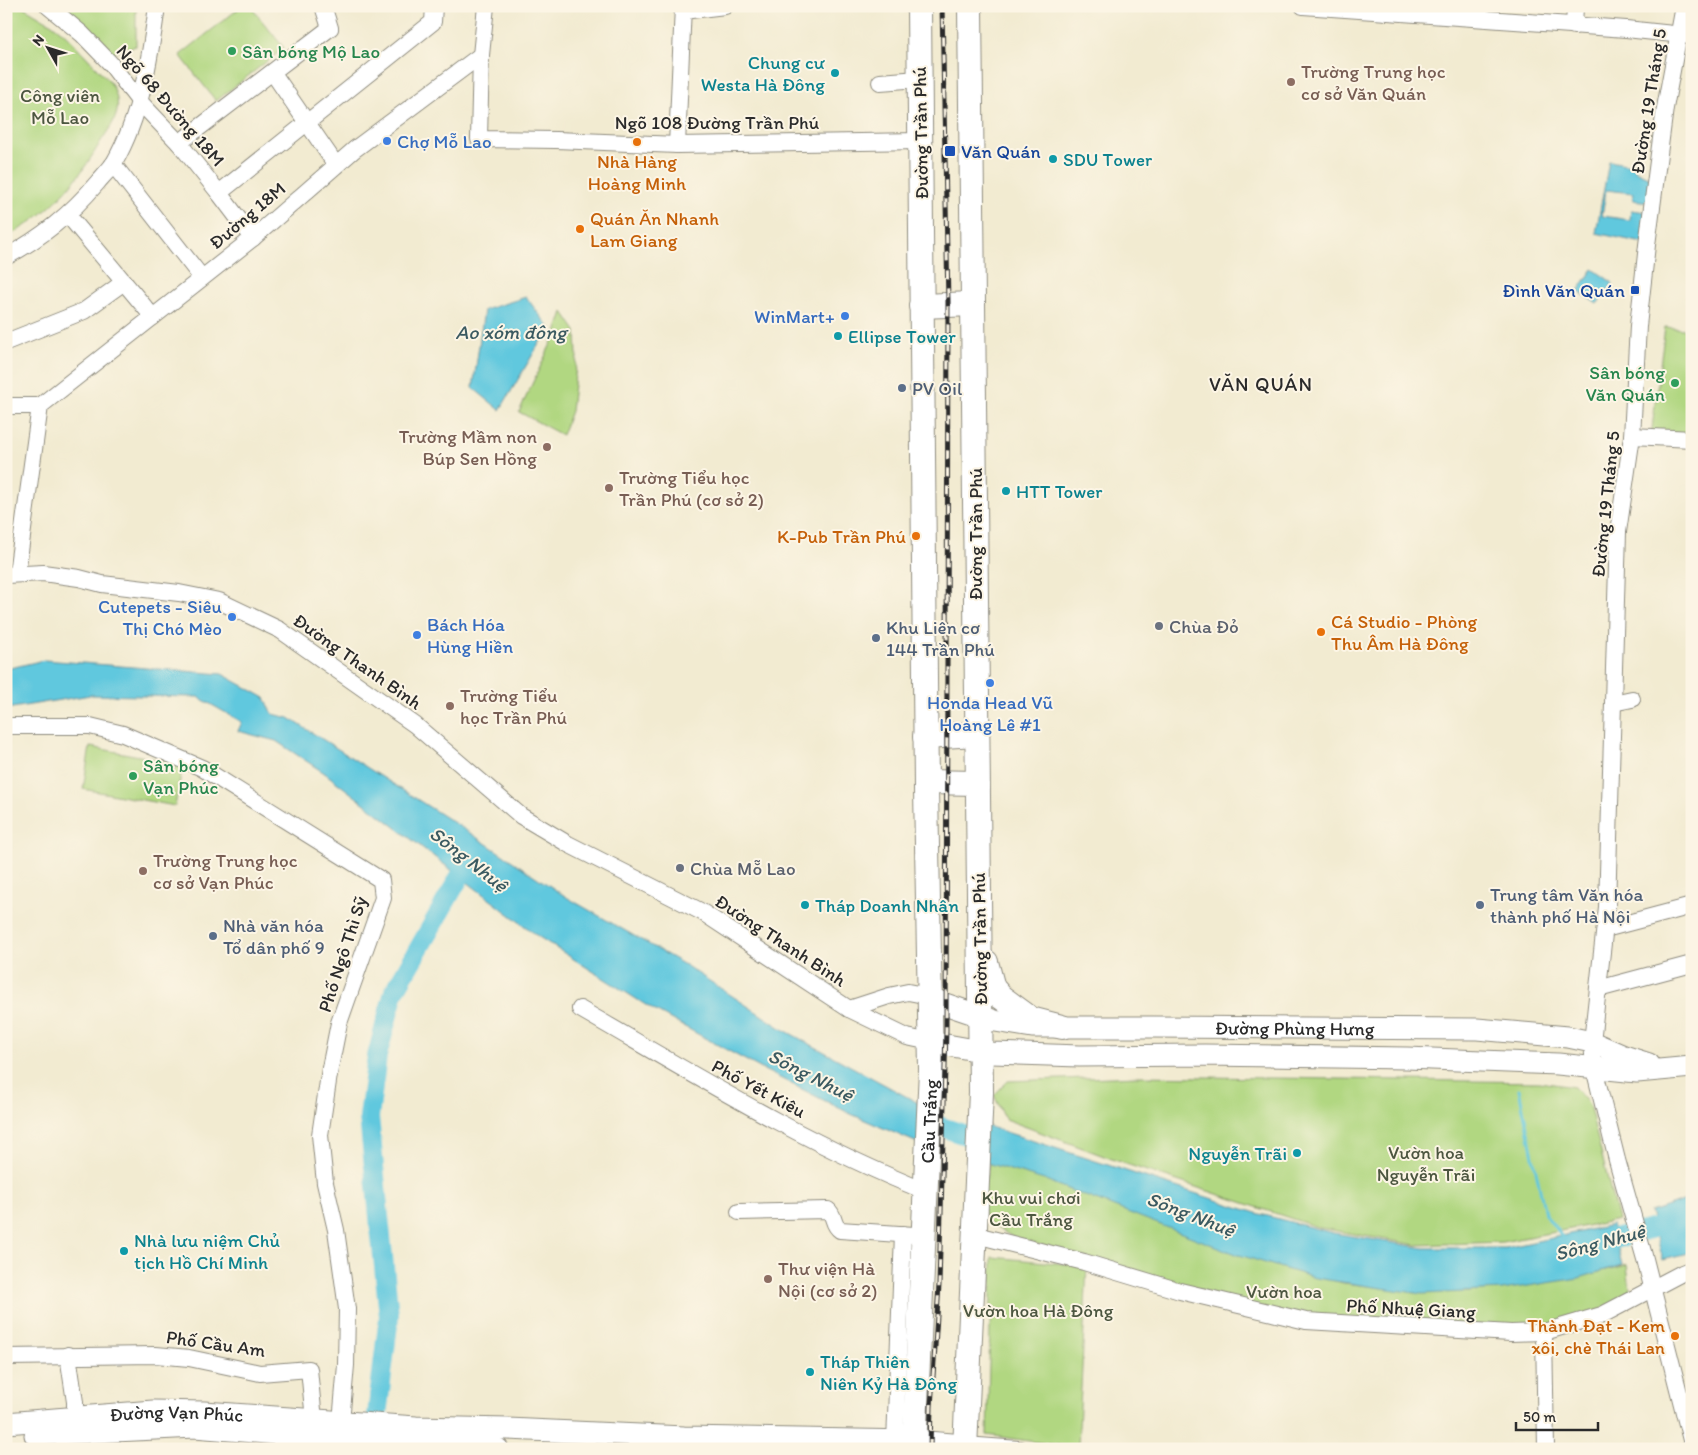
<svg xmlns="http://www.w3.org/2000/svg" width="1698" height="1455" viewBox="0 0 1698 1455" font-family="Itim,sans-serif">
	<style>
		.green { fill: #b1d781; stroke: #6e8156 }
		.water { fill: #61c8de; stroke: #467a84 }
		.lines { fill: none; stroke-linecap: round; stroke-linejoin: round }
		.stream { stroke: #61c8de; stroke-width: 3 }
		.river { stroke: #61c8de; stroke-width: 20 }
		.minor-casing { stroke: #8e8b7e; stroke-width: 18 }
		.major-casing { stroke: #8e8b7e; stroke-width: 23 }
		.highway-casing { stroke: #8e8b7e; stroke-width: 26 }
		.minor { stroke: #fff; stroke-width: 16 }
		.major { stroke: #fff; stroke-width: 21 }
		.highway { stroke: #fff; stroke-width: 24 }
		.rail-casing { stroke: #2b2b2b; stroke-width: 5 }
		.rail { stroke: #fcf5e5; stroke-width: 3; stroke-dasharray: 9; stroke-linecap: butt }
		.leisure-dot { fill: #2e9e5b; stroke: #fcf5e5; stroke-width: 2 }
		.culture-dot { fill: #0f9aa8; stroke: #fcf5e5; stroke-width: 2 }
		.education-dot { fill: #8d6e63; stroke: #fcf5e5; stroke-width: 2 }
		.shop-dot { fill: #3f7fe0; stroke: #fcf5e5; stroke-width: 2 }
		.food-dot { fill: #e8710a; stroke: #fcf5e5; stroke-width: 2 }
		.transit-dot { fill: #1a4fb4; stroke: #fcf5e5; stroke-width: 2 }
		.service-dot { fill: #5c6f8a; stroke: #fcf5e5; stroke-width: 2 }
		.worship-dot { fill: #6b7280; stroke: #fcf5e5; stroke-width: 2 }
		.labels { text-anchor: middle; stroke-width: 4; stroke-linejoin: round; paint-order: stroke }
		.leisure-label { font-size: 19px; fill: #27864d; stroke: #fcf5e5; text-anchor: start }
		.culture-label { font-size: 19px; fill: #0d838f; stroke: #fcf5e5; text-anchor: start }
		.education-label { font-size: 19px; fill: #785e54; stroke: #fcf5e5; text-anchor: start }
		.park-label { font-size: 19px; fill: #4c5640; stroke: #fcf5e5 }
		.street-label { font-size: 19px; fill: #2b2b2b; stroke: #fcf5e5 }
		.shop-label { font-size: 19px; fill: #366cbe; stroke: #fcf5e5; text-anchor: start }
		.transit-label { font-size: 19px; fill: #164399; stroke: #fcf5e5; text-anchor: start }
		.food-label { font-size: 19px; fill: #c56008; stroke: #fcf5e5; text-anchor: start }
		.service-label { font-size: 19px; fill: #4e5e75; stroke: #fcf5e5; text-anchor: start }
		.worship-label { font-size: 19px; fill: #5b616d; stroke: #fcf5e5; text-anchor: start }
		.water-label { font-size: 20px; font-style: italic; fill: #3b5a61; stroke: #fcf5e5 }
		.neighbourhood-label { font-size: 20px; letter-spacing: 1px; fill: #2b2b2b; stroke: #fcf5e5 }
	</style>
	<rect width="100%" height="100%" fill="#fcf5e5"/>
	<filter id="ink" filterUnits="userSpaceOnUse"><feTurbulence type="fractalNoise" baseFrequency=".02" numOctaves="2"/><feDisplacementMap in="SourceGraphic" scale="10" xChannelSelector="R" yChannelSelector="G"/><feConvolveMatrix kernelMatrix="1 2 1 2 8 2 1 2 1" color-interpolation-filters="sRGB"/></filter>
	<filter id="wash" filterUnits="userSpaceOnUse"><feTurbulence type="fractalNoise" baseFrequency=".0096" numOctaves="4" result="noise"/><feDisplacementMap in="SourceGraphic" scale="20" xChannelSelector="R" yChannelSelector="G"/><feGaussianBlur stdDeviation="1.12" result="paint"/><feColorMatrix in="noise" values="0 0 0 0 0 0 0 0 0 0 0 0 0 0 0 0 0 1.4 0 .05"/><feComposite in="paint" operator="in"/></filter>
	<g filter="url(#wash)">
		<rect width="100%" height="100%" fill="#f2ebd1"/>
		<g class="green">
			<path d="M6,6h16l30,18 14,11 44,47c5,8 9,18 7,29 -2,11 -10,21 -16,30 -24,42 -51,73 -95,96z"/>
			<path d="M64,6h72v40l-24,7 -28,-30z"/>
			<path d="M242,6h8l34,42 -68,53 -36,-46z"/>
			<path d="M563,312l13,19 1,26 -6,54 -9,24 -43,-23 37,-79z"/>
			<path d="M1665,327l27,3v108l-41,-2z"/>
			<path d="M90,747l93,17 -8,42 -92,-17z"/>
			<path d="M1139,1076l400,6 35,5 15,17 29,116 -116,22 -86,3 -96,-17 -200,-66 -115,-43 -11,-24 14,-14z"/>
			<path d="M989,1163l55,14 219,84 80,22 72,8 53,1 34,-3 80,-13 45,-11 3,25 -27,23 -59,16 -238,-9 -294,-83 -25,-16 -7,-18z"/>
			<path d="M992,1257l95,9 -9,182 -91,-13z"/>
		</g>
		<g class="water">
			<path d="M1609,161l22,4 6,7 15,7 -3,23 -16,-2v-7l-27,-3 -4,26 28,4 1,-10 16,2 -4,31 -47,-10z"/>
			<path d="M1593,269l20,14 -16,21 -19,-13z"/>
			<path d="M526,297l23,30 -49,83 -27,-22 11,-78z"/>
			<path d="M44,660l178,14 43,24 8,16 16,4 178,113 101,67 117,67 99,65 138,75 -2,39 -69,-30 -91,-46 -108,-59 -113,-72 -213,-163 -50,-33 -38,-10 4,-9 -44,-25 -108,-2 -84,14v-40z"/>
			<path d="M981,1124l275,89 77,20 91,15h81l107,-23 10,40 -43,13 -77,12 -80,4 -107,-16 -79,-24 -192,-74 -64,-19z"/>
			<path d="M1692,1198v55l-29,7 -13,-48z"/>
		</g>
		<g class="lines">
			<path class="stream" d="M1519,1089l26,125 17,23"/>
			<g class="river">
				<path d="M914,1118l79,26"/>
				<path d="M1590,1246l102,-29"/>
				<path d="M374,1440l15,-124 -20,-199 8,-61 17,-64 77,-135"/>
			</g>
		</g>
	</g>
	<g filter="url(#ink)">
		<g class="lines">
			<g class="minor-casing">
				<g id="minor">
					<path d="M48,6l34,28 28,29 29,38 40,42 40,50 34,45"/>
					<path d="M486,6l-5,49 -2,84 77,1 121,5 243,-4"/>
					<path d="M1303,6l323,23 66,7"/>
					<path d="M1684,6l-19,102 -18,137 -9,81 -6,110 -14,96 -11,375 -15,135 2,26 23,92 28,99 47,185"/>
					<path d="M683,11l42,-5"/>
					<path d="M1574,26l1,-20"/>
					<path d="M273,73l63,92"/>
					<path d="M880,82l39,-3"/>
					<path d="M179,143l151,-115 -7,-22"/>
					<path d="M677,145l6,-139"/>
					<path d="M113,164l89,114"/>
					<path d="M219,193l214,-171 1,-16"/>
					<path d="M68,215l85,102"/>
					<path d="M6,257c36,-20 64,-42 91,-74 5,-6 12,-13 17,-20 27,-47 36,-104 43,-157"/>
					<path d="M6,342l78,-31 40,-29"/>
					<path d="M6,406h34"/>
					<path d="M40,406l213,-168 102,-89 126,-94"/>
					<path d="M1632,436l60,3"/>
					<path d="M17,573l23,-167"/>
					<path d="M6,575l37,-2 36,5 23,6 77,9 40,8 61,29 135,95 106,91 47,28 134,68 147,97 58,28 23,5"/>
					<path d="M1613,703l19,-4"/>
					<path d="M6,726h84l33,8 79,34 179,112 2,18 -44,125 -9,45 -10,67 5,48 11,47 11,79 -1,56 -5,57"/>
					<path d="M1605,929l87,-23"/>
					<path d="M1598,989l94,-25"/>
					<path d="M580,1009c113,65 224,134 345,182"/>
					<path d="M849,1009l40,-13 19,-4 21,4"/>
					<path d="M739,1212l89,-2c7,5 4,15 12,20l74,5"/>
					<path d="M974,1236l10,1 100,25 96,29 126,30 205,12 33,-1 58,-17 80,-42 10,-4"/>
					<path d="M1544,1332l2,117"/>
					<path d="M68,1355l7,47v16"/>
					<path d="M6,1357l150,-2 33,3 71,15 49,-4 5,51"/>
					<path d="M895,1442l8,-208"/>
					<path d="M965,1445l54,4"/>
				</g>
			</g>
			<g class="major-casing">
				<g id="major">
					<path id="s1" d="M929,996l13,7 53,18 37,6h120l325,2 91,8 24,5 32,14 25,8"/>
					<path d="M930,1042l62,11 87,3 126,-1 202,3 151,6 79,8 55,-5"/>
					<path id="s2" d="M6,1423l147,-12 51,1 212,15 92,2 176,8 230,4 51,4"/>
					<path d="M35,1435l160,-8 151,13 152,9"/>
				</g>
			</g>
			<g class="highway-casing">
				<g id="highway">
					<path d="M921,306l52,-2"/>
					<path d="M925,737l52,-3"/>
					<path d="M926,782l51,1"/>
					<path d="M986,962l7,26 8,9 30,22 31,8"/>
					<path id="s3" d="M914,1449l17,-380 -5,-280 -7,-783"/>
					<path d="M965,1449l16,-357 -11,-1086"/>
				</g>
			</g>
			<use href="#minor" class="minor"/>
			<use href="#major" class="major"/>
			<use href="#highway" class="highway"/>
			<g class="rail-casing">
				<path id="rail" d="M930,1449l1,-42 8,-122 7,-255 2,-729 -6,-295"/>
			</g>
			<use href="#rail" class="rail"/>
		</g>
	</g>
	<g class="leisure-dot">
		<circle cx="232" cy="51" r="5"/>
		<circle cx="1675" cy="383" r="5"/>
		<circle cx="133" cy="776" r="5"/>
	</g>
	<g class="culture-dot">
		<circle cx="835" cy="73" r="5"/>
		<circle cx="1053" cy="159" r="5"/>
		<circle cx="838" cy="336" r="5"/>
		<circle cx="1006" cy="491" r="5"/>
		<circle cx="805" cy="905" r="5"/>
		<circle cx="1297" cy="1153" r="5"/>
		<circle cx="124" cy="1251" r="5"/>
		<circle cx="810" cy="1372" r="5"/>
	</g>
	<g class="education-dot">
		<circle cx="1291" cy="82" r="5"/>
		<circle cx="547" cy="447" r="5"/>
		<circle cx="609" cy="488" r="5"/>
		<circle cx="450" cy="706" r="5"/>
		<circle cx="143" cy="871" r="5"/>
		<circle cx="768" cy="1279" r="5"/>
	</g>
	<g class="shop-dot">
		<circle cx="387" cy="141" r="5"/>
		<circle cx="845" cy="316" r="5"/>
		<circle cx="232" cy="617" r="5"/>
		<circle cx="417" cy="635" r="5"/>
		<circle cx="990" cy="683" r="5"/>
	</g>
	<g class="food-dot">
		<circle cx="637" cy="142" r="5"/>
		<circle cx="580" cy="229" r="5"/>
		<circle cx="916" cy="536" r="5"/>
		<circle cx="1321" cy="632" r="5"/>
		<circle cx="1675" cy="1336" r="5"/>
	</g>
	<g class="transit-dot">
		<rect x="944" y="145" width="12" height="12" rx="2.5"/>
		<rect x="1630" y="285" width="10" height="10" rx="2.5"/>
	</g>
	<g class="service-dot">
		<circle cx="902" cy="388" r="5"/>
		<circle cx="876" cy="638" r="5"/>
		<circle cx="1480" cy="905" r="5"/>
		<circle cx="213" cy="936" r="5"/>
	</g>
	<g class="worship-dot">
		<circle cx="1159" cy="626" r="5"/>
		<circle cx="680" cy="868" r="5"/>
	</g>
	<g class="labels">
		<g class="leisure-label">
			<text x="242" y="58">Sân bóng Mộ Lao</text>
			<text x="1665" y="379" text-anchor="end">Sân bóng<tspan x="1665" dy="22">Văn Quán</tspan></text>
			<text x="143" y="772">Sân bóng<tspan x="143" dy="22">Vạn Phúc</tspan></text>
		</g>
		<g class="culture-label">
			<text x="825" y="69" text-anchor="end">Chung cư<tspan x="825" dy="22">Westa Hà Đông</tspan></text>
			<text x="1063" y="166">SDU Tower</text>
			<text x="848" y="343">Ellipse Tower</text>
			<text x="1016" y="498">HTT Tower</text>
			<text x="815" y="912">Tháp Doanh Nhân</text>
			<text x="1287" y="1160" text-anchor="end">Nguyễn Trãi</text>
			<text x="134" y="1247">Nhà lưu niệm Chủ<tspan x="134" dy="22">tịch Hồ Chí Minh</tspan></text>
			<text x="820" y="1368">Tháp Thiên<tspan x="820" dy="22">Niên Kỷ Hà Đông</tspan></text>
		</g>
		<g class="education-label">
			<text x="1301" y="78">Trường Trung học<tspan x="1301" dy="22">cơ sở Văn Quán</tspan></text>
			<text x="537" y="443" text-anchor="end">Trường Mầm non<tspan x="537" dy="22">Búp Sen Hồng</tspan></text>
			<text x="619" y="484">Trường Tiểu học<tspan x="619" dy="22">Trần Phú (cơ sở 2)</tspan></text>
			<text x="460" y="702">Trường Tiểu<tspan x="460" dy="22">học Trần Phú</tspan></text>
			<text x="153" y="867">Trường Trung học<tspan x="153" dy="22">cơ sở Vạn Phúc</tspan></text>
			<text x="778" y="1275">Thư viện Hà<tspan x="778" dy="22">Nội (cơ sở 2)</tspan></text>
		</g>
		<g class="park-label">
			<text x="60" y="102">Công viên<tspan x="60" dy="22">Mỗ Lao</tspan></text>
			<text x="1426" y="1159">Vườn hoa<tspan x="1426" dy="22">Nguyễn Trãi</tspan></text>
			<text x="1031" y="1204">Khu vui chơi<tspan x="1031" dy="22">Cầu Trắng</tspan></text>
			<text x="1284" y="1298">Vườn hoa</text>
			<text x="1038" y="1317">Vườn hoa Hà Đông</text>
		</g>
		<g class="street-label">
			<text transform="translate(1648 101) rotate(-81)" y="7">Đường 19 Tháng 5</text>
			<text transform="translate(171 105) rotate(49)" y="7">Ngõ 68 Đường 18M</text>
			<text x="717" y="129">Ngõ 108 Đường Trần Phú</text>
			<text transform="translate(920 133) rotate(-91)" y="7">Đường Trần Phú</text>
			<text transform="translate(247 215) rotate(-40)" y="7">Đường 18M</text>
			<text transform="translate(1605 504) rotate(-84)" y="7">Đường 19 Tháng 5</text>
			<text transform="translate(975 534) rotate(-90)" y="7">Đường Trần Phú</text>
			<text transform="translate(358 661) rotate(35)" y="7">Đường Thanh Bình</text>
			<text transform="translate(979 939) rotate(-91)" y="7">Đường Trần Phú</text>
			<text transform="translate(781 940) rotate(33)" y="7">Đường Thanh Bình</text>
			<text transform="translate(342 954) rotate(-72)" y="7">Phố Ngô Thì Sỹ</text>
			<text dy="7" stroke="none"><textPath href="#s1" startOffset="371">Đường Phùng Hưng</textPath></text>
			<text transform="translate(759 1088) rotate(28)" y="7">Phố Yết Kiêu</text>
			<text dy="7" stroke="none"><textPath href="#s3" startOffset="328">Cầu Trắng</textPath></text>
			<text transform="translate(1411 1308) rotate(3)" y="7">Phố Nhuệ Giang</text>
			<text transform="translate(216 1343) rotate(8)" y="7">Phố Cầu Am</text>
			<text dy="7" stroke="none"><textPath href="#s2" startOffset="171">Đường Vạn Phúc</textPath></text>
		</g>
		<g class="shop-label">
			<text x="397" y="148">Chợ Mỗ Lao</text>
			<text x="835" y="323" text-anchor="end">WinMart+</text>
			<text x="222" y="613" text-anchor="end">Cutepets - Siêu<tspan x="222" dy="22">Thị Chó Mèo</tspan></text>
			<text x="427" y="631">Bách Hóa<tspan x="427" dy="22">Hùng Hiền</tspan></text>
			<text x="990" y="709" text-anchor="middle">Honda Head Vũ<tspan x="990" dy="22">Hoàng Lê #1</tspan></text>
		</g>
		<g class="transit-label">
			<text x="961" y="158">Văn Quán</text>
			<text x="1625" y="297" text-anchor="end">Đình Văn Quán</text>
		</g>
		<g class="food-label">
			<text x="637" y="168" text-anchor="middle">Nhà Hàng<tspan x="637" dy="22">Hoàng Minh</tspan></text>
			<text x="590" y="225">Quán Ăn Nhanh<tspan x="590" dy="22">Lam Giang</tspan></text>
			<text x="906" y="543" text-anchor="end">K-Pub Trần Phú</text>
			<text x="1331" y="628">Cá Studio - Phòng<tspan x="1331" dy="22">Thu Âm Hà Đông</tspan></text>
			<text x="1665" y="1332" text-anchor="end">Thành Đạt - Kem<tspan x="1665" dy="22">xôi, chè Thái Lan</tspan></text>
		</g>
		<g class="service-label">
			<text x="912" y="395">PV Oil</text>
			<text x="886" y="634">Khu Liên cơ<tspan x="886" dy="22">144 Trần Phú</tspan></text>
			<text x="1490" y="901">Trung tâm Văn hóa<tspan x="1490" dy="22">thành phố Hà Nội</tspan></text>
			<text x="223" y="932">Nhà văn hóa<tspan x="223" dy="22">Tổ dân phố 9</tspan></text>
		</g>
		<g class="worship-label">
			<text x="1169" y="633">Chùa Đỏ</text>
			<text x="690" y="875">Chùa Mỗ Lao</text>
		</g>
		<g class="water-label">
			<text x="511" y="339">Ao xóm đông</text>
			<text transform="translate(469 859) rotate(38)" y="7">Sông Nhuệ</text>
			<text transform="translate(811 1075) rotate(27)" y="7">Sông Nhuệ</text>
			<text transform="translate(1191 1214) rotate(21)" y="7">Sông Nhuệ</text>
			<text transform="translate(1600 1242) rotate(-15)" y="7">Sông Nhuệ</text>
		</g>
		<g class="neighbourhood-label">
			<text x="1261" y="391">VĂN QUÁN</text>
		</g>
	</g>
	<rect width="1698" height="1455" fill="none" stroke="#fcf5e5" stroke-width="25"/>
	<g transform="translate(48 48) rotate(309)" stroke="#fcf5e5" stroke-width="4" paint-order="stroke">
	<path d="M0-4L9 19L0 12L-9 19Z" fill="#2b2b2b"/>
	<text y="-8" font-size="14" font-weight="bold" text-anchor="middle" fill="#2b2b2b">N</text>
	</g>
	<path d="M1516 1422v8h82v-8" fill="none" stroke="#2b2b2b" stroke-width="2.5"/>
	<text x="1523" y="1422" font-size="15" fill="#2b2b2b" stroke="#fcf5e5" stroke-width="4" paint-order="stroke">50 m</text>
</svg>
